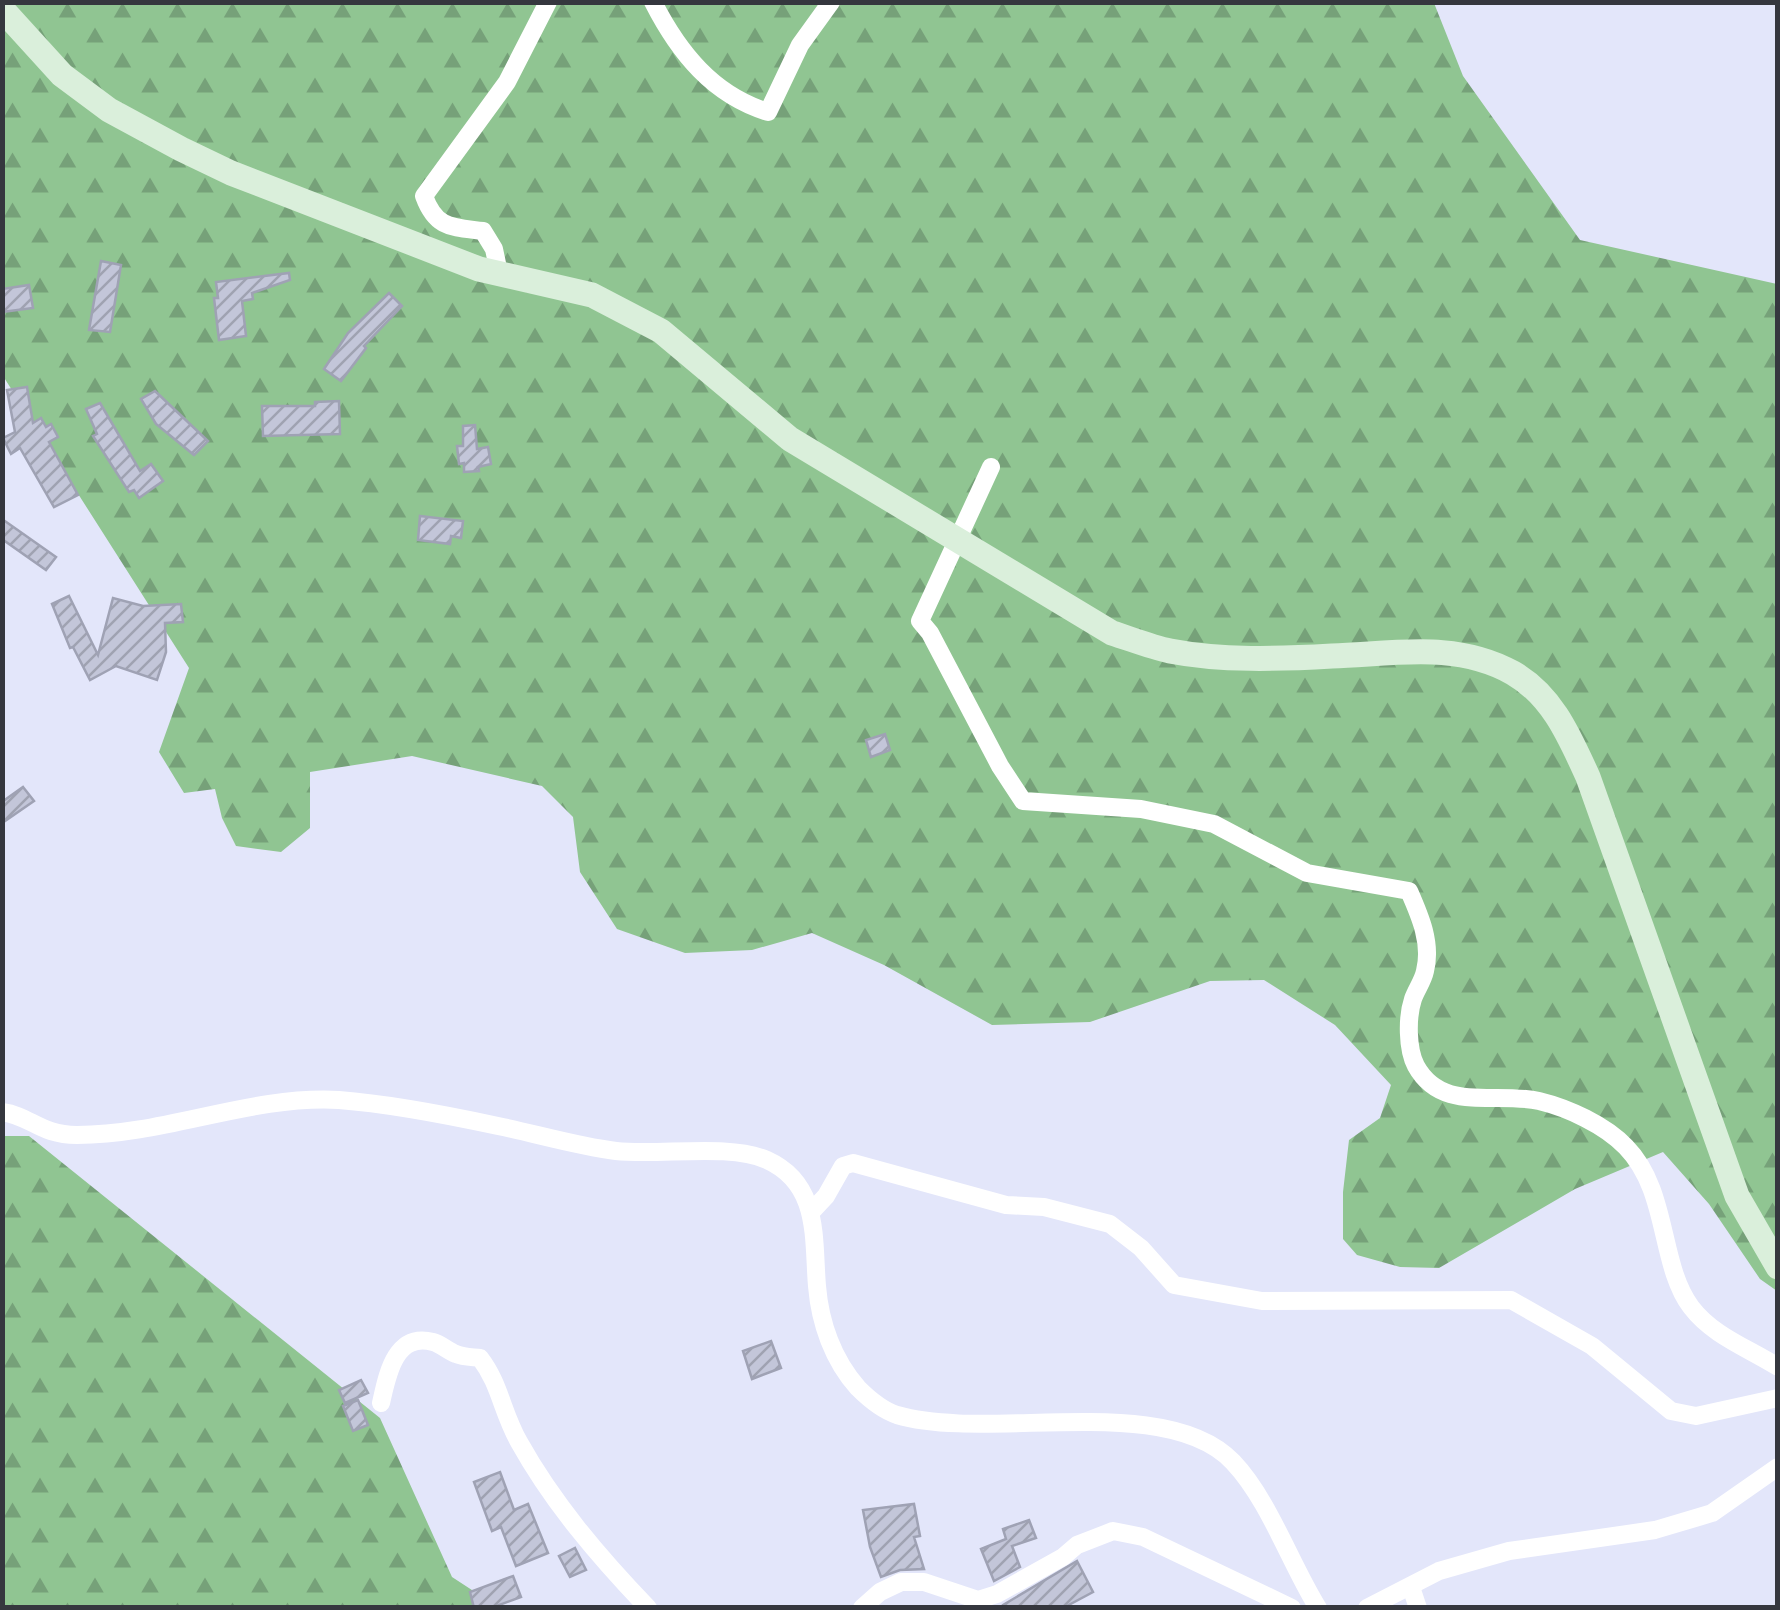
<svg xmlns="http://www.w3.org/2000/svg" width="1780" height="1610" viewBox="0 0 1780 1610" font-family="'PT Serif',serif">
	<style>
		.forest { fill: url(#forest-firs) }
		.building { fill: url(#building-hatch); stroke: #9fa2b4; stroke-width: 2.5 }
		.lines { fill: none; stroke-linecap: round; stroke-linejoin: round }
		.street { stroke: #fff; stroke-width: 18 }
		.secondary { stroke: #daefdb; stroke-width: 25 }
	</style>
	<defs>
		<pattern id="forest-firs" width="22" height="20" patternUnits="userSpaceOnUse" patternTransform="scale(2.5)"><rect width="22" height="20" fill="#90c592"/><path d="M5 1l3.5 6h-7zM16 11l3.5 6h-7z" fill="#76a179"/></pattern>
		<pattern id="building-hatch" width="6" height="6" patternUnits="userSpaceOnUse" patternTransform="scale(2.5)"><rect width="6" height="6" fill="#c3c6d9"/><path d="M-1 1l2-2M0 6l6-6M5 7l2-2" fill="none" stroke="#9fa2b1"/></pattern>
	</defs>
	<rect width="100%" height="100%" fill="#e3e6fa"/>
	<g class="forest">
		<path d="M3,3h1431l29,73 117,164 197,44v1007l-17,-12 -51,-75 -46,-52 -88,37 -136,79 -39,-1 -43,-12 -14,-16v-47l6,-52 31,-22 11,-33 -56,-60 -71,-45 -54,1 -120,41 -98,3 -108,-60 -72,-32 -60,17 -67,3 -68,-24 -37,-57 -7,-55 -31,-31 -130,-30 -102,16v56l-29,24 -45,-6 -14,-28 -7,-29 -31,4 -25,-41 30,-84 -186,-292z"/>
		<path d="M3,1136h26l351,282 72,159 46,30 -495,1z"/>
	</g>
	<g class="building">
		<path d="M101,261l20,4 -11,67 -21,-2z"/>
		<path d="M289,273l1,7 -38,13 1,6 -11,2 4,35 -27,4 -5,-42h4l-2,-16z"/>
		<path d="M29,285l4,23 -31,4v-23z"/>
		<path d="M389,293l13,13 -38,40 2,2 -25,33 -17,-12 24,-36z"/>
		<path d="M27,387l6,36 8,-5 5,9 5,-3 7,13 -9,5 29,53 -24,12 -34,-59 -9,6 -8,-16 12,-6 -8,-42z"/>
		<path d="M155,391l53,50 -14,14 -38,-31 -15,-25z"/>
		<path d="M339,401l1,33 -77,2 -1,-30h53v-4z"/>
		<path d="M100,403l40,68 11,-7 12,17 -24,17 -5,-8 -5,2 -36,-56 4,-2 -11,-25z"/>
		<path d="M475,425l2,24 11,-2 3,17 -13,3 1,4 -15,1v-9l-5,1 -2,-18h6v-20z"/>
		<path d="M420,516l43,5 -2,17 -10,-2 -1,8 -32,-4z"/>
		<path d="M2,519l54,38 -10,13 -44,-31z"/>
		<path d="M69,596l29,59 15,-57 30,8 38,-2 2,18 -18,1 1,29 -9,28 -41,-14 -26,14 -17,-33 -3,1 -18,-44z"/>
		<path d="M885,734l5,16 -19,7 -5,-17z"/>
		<path d="M23,787l11,14 -32,22v-21z"/>
		<path d="M771,1341l10,27 -29,11 -9,-28z"/>
		<path d="M361,1380l7,13 -23,10 -6,-13z"/>
		<path d="M358,1400l10,25 -15,6 -10,-25z"/>
		<path d="M500,1472l14,38 14,-6 20,49 -32,13 -15,-39 -9,4 -18,-49z"/>
		<path d="M914,1504l6,32 -6,1 10,32 -24,1 -19,7 -11,-30 -7,-37z"/>
		<path d="M1029,1520l7,18 -24,8 8,21 -26,14 -13,-32 25,-10 -3,-10z"/>
		<path d="M575,1548l11,22 -16,7 -11,-21z"/>
		<path d="M1077,1561l16,31 -30,16h-59l-1,-3z"/>
		<path d="M513,1576l8,21 -30,11h-17l-4,-16z"/>
	</g>
	<g class="lines">
		<g class="street">
			<path d="M653,2c26,51 60,93 115,110l32,-67 31,-43"/>
			<path d="M499,273l-5,-24 -11,-18c-31,-4 -47,-2 -59,-35l83,-114 41,-80"/>
			<path d="M991,467l-71,154 10,12 70,133 23,35 118,8 73,15 93,49 102,18c11,25 23,52 16,80 -2,10 -9,19 -12,28 -6,18 -6,50 3,67 26,47 78,25 123,35 29,7 66,24 87,46 43,44 33,117 65,160 22,29 57,41 87,60"/>
			<path d="M2,1112c29,4 38,23 75,23 89,0 173,-40 262,-35 52,4 108,15 159,26 39,8 78,20 118,25 43,5 113,-8 151,9 53,24 46,78 50,126 3,37 16,74 41,102 11,11 24,22 39,27 91,27 269,-24 336,47 36,38 57,101 85,146"/>
			<path d="M812,1211l14,-15 17,-30 10,-3 153,42 38,2 66,17 31,24 33,37 88,16 249,-1 81,46 79,65 25,5 82,-18"/>
			<path d="M381,1403c6,-26 13,-71 52,-61 8,2 15,9 23,12 7,3 16,3 24,4 20,26 22,54 39,84 34,61 80,115 129,166"/>
			<path d="M1411,1587l7,21"/>
			<path d="M862,1608l18,-16 21,-10h23l54,18 19,-6 66,-37 14,-12 36,-14 30,6 149,71"/>
			<path d="M1367,1608l72,-37 70,-20 146,-21 57,-17 66,-46"/>
		</g>
		<path class="secondary" d="M2,9l60,66 47,35 72,39 50,24 248,96 113,26 69,36 129,108 322,194c19,6 39,14 58,18 51,10 110,8 162,5 62,-2 124,-15 181,17 40,23 57,65 75,104l149,419 41,71"/>
	</g>
	<rect width="1780" height="1610" fill="none" stroke="#35373e" stroke-width="10"/>
</svg>
